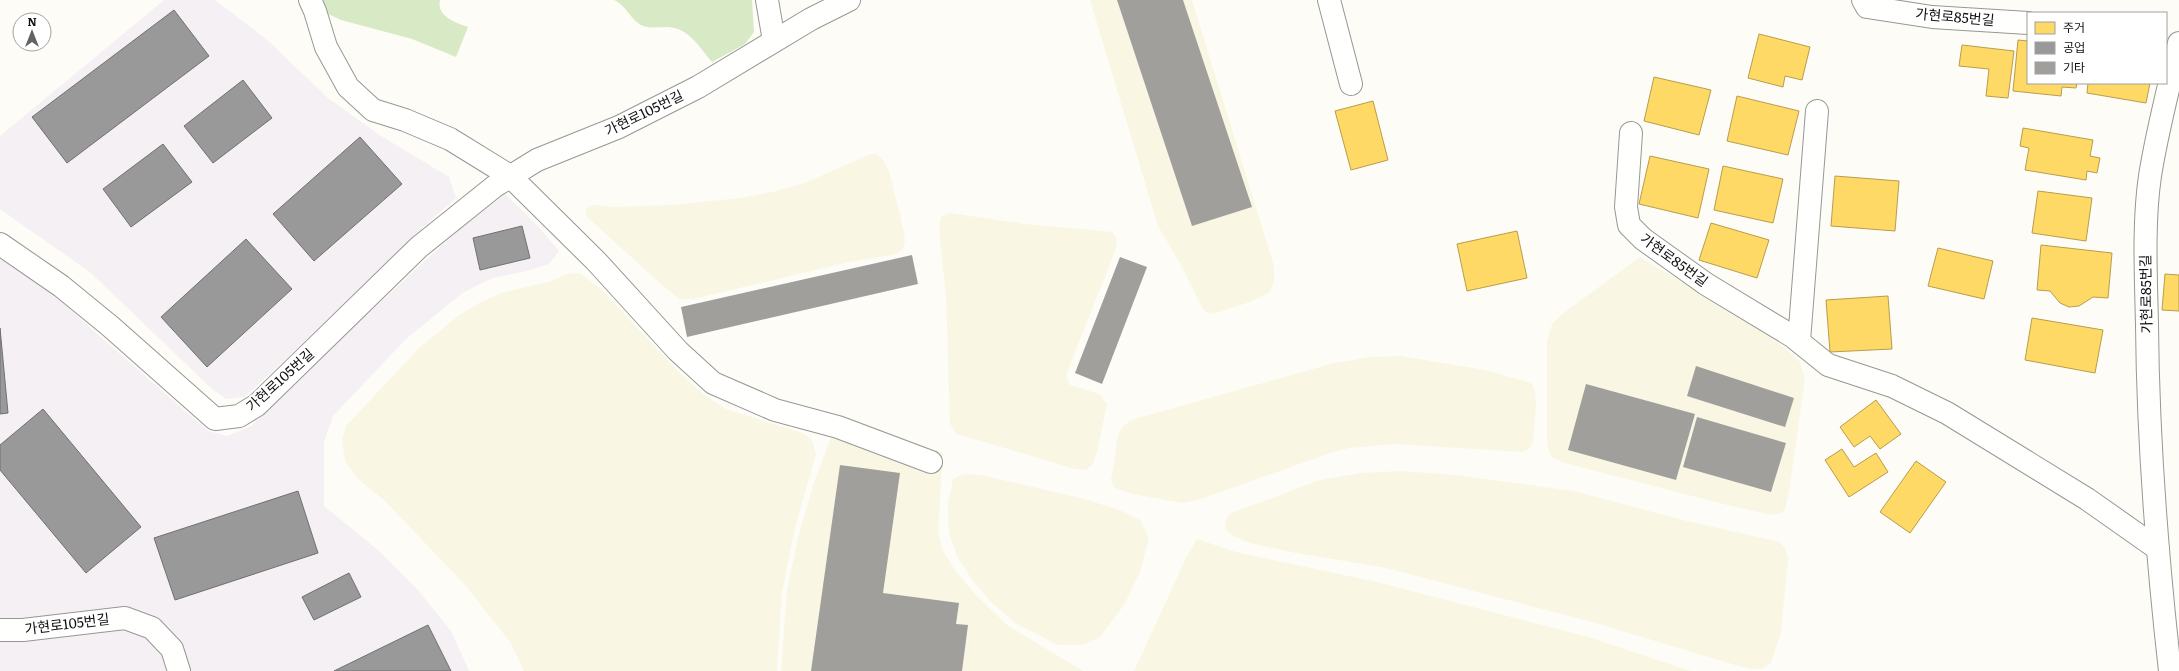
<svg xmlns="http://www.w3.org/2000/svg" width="2179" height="671" viewBox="0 0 2179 671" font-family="Literata,'Noto Sans KR',serif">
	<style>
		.industrial { fill: #f5f0f3 }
		.farmland { fill: #f9f7e4 }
		.forest { fill: #d8eac5 }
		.homes { fill: #ffd966; stroke: #b89d4c }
		.industry { fill: #999; stroke: #707070 }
		.building { fill: #a19f9c }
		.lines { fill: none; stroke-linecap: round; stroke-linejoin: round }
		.minor-casing { stroke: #979795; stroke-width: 24 }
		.minor { stroke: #fffffe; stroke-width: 22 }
		.labels { text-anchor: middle; stroke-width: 4; stroke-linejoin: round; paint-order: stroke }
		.street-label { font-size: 14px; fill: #111; stroke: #fff }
	</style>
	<rect width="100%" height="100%" fill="#fdfcf7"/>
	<g class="industrial">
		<path d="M164,0h51l50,38 63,60 53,38 68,41 7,21 -35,31 -135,130 -42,38 -18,2 -14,-10 -121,-116 -91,-64v-73z"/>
		<path d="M505,194l32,31 22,26 -10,13 -22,7 -35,7 -28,14 -57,46 -74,78 -9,26v64l54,44 39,39 34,42 18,40h-469v-414l59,43 149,131 19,5 24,-10 54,-54 109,-101 45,-41z"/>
	</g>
	<g class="farmland">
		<path d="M1090,0h102l82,266v15l-4,11 -20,10 -37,12 -9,-3 -22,-44 -24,-41z"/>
		<path d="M870,154h7l6,6 6,11 15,61 1,9 -2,8 -7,5 -51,9 -152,36h-14l-16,-13 -77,-70v-7l7,-4 22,2 55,-2 70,-7 32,-6 33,-9z"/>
		<path d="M950,213l74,11 70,6 18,2 4,5 1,7 -5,15 -46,116 4,10 30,9 7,10 -10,48 -4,12 -7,6 -11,-1 -118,-35 -7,-10 -4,-127 -7,-69 2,-11z"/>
		<path d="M1640,257l109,65 37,27 14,13 5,17 -16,113 -5,20 -13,3 -52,-12 -154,-40 -14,-6 -4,-12v-103l5,-18 10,-10z"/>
		<path d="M580,273l20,15 76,81 27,25 23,15 77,24 9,7 4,14 -20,70 -14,68 -5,79h-253l-14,-29 -45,-57 -80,-84 -27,-22 -13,-18 -3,-21 4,-14 73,-78 39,-32 21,-13 23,-10 49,-12 16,-7z"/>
		<path d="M1401,356l84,14 46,13 4,7 1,16 -3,36 -4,7 -7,3 -128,-8 -45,4 -19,5 -129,46 -18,4 -51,-9 -17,-6 -4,-8 7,-44 4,-9 9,-7 203,-57 37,-6z"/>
		<path d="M840,414l103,39 -5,78 4,18 13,21 22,26 30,29 76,46h-302l6,-81 11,-52 15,-53z"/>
		<path d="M1401,471l55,4 118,16 113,30 93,21 5,6 3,11 -7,74 -10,30 -9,6h-11l-16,-4 -143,-43 -206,-54 -90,-15 -47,-10 -17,-8 -6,-5 -1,-7 4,-9 91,-34 40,-7z"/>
		<path d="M964,474l17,1 104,24 37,12 18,9 9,18 -9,34 -16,33 -24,32 -17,8h-25l-43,-22 -22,-19 -21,-24 -15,-24 -8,-23 -1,-29 5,-25z"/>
		<path d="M1197,539l39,13 145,31 211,55 99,33h-557l52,-113z"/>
	</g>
	<g class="forest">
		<path d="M318,0h122c-4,16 16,23 28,27l-12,30 -44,-18 -71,-19 -17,-8z"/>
		<path d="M614,0h138l2,32 -9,12 -33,18c-13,-15 -23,-34 -44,-35 -10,0 -19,2 -27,-2 -11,-6 -15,-20 -27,-25z"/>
	</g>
	<g class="homes">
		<path d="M1759,34l51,13 -8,33 -17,-4 -2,11 -35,-9z"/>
		<path d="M2018,40l10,1v42h49l-1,5 -14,-1 -1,9 -48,-5z"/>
		<path d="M1962,45l52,6 -6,47 -22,-2 3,-27 -30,-3z"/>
		<path d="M1654,77l57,13 -12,45 -55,-14z"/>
		<path d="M2088,83h62l-4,20 -59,-10z"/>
		<path d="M1737,96l62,15 -11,44 -61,-14z"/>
		<path d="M1373,101l15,59 -37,10 -16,-59z"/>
		<path d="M2023,128l70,12 -3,16 10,2 -3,15 -10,-2 -1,9 -61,-10 4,-22 -9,-2z"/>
		<path d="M1650,156l59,13 -11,49 -59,-14z"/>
		<path d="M1723,166l60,13 -10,44 -59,-13z"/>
		<path d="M1835,176l64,5 -4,50 -64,-5z"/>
		<path d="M2038,191l54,7 -6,43 -54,-8z"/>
		<path d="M1711,223l58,17 -12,38 -58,-18z"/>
		<path d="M1517,231l10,47 -60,13 -10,-47z"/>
		<path d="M2041,245l71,8 -4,45 -15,-1 -14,9 -10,1 -9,-4 -10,-12 -13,-1z"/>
		<path d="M1938,248l55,13 -9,38 -56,-13z"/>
		<path d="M2165,274l14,1v36l-17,-1z"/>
		<path d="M1888,296l4,53 -62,3 -4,-52z"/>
		<path d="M2032,318l71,12 -8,43 -70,-13z"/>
		<path d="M1876,400l25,34 -21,15 -10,-13 -16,11 -14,-20z"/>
		<path d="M1842,449l12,18 22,-14 12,19 -39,25 -24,-37z"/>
		<path d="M1916,461l30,21 -36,51 -30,-21z"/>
	</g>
	<g class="industry">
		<path d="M174,10l35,46 -142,107 -35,-46z"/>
		<path d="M243,80l29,38 -59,45 -29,-37z"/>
		<path d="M360,137l42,47 -88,77 -41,-47z"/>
		<path d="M163,144l29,38 -61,45 -28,-38z"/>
		<path d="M522,226l8,32 -50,12 -7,-32z"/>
		<path d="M246,239l46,50 -85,78 -46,-50z"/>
		<path d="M0,328l8,85 -8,1z"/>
		<path d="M43,409l98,118 -55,46 -86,-103v-25z"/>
		<path d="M298,491l20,62 -143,47 -21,-62z"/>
		<path d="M349,573l12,24 -47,23 -12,-23z"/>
		<path d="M428,625l23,46h-117z"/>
	</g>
	<g class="building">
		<path d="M1117,0h66l69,207 -60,19z"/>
		<path d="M912,255l6,29 -231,53 -6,-30z"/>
		<path d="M1120,257l27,10 -45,117 -27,-11z"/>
		<path d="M1696,366l98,32 -9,29 -98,-31z"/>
		<path d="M1586,384l109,30 -19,66 -108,-30z"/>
		<path d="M1697,417l89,26 -15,49 -88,-25z"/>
		<path d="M840,465l60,8 -17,120 76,10 -3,21 12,1 -6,46h-151z"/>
	</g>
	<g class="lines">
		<g class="minor-casing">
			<g id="minor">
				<path d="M310,0l5,11 11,36 22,40 25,23 32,10 45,19 60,37 86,85 82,90 35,32 62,27 63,17 93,35"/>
				<path d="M767,0l7,41"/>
				<path d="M1329,0l22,84"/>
				<path d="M1863,0l4,7 65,10 96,6"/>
				<path d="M1631,133l-5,74 3,18 14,14 63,45 86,52 36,29 64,21 55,27 140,86 71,50"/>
				<path d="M0,244l61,42 49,40 105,93 24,-3 18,-11 162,-158 76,-61 42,-26 82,-33 79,-40 113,-68 38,-19"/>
				<path d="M1799,341l18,-230"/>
				<path d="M0,630h23l102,-12 27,10 20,21 7,22"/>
				<path d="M2170,671c-13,-115 -22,-230 -23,-346 -1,-47 -4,-102 3,-149 7,-45 19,-89 29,-133"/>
			</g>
		</g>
		<use href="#minor" class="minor"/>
	</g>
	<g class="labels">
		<g class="street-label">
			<text transform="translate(1955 17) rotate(5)" y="5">가현로85번길</text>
			<text transform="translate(644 113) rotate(-26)" y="5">가현로105번길</text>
			<text transform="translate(1674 260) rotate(36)" y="5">가현로85번길</text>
			<text transform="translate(2146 294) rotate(-91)" y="5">가현로85번길</text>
			<text transform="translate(280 380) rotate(-42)" y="5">가현로105번길</text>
			<text transform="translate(67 624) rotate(-7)" y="5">가현로105번길</text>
		</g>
	</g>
	<rect x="2027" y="12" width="140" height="72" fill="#ffffff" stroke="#a0a0a0"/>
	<rect x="2035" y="22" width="20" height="12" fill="#ffd966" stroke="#a0a0a0"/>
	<text x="2063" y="32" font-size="12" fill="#111111">주거</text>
	<rect x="2035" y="42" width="20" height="12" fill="#999999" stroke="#a0a0a0"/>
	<text x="2063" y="52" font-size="12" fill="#111111">공업</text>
	<rect x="2035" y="62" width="20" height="12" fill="#a19f9c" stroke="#a0a0a0"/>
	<text x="2063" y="72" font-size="12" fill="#111111">기타</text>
	<g transform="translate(32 32)"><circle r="19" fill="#ffffff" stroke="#a0a0a0"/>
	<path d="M0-3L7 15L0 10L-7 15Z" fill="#646362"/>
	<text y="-6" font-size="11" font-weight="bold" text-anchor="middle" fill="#111111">N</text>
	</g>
</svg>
